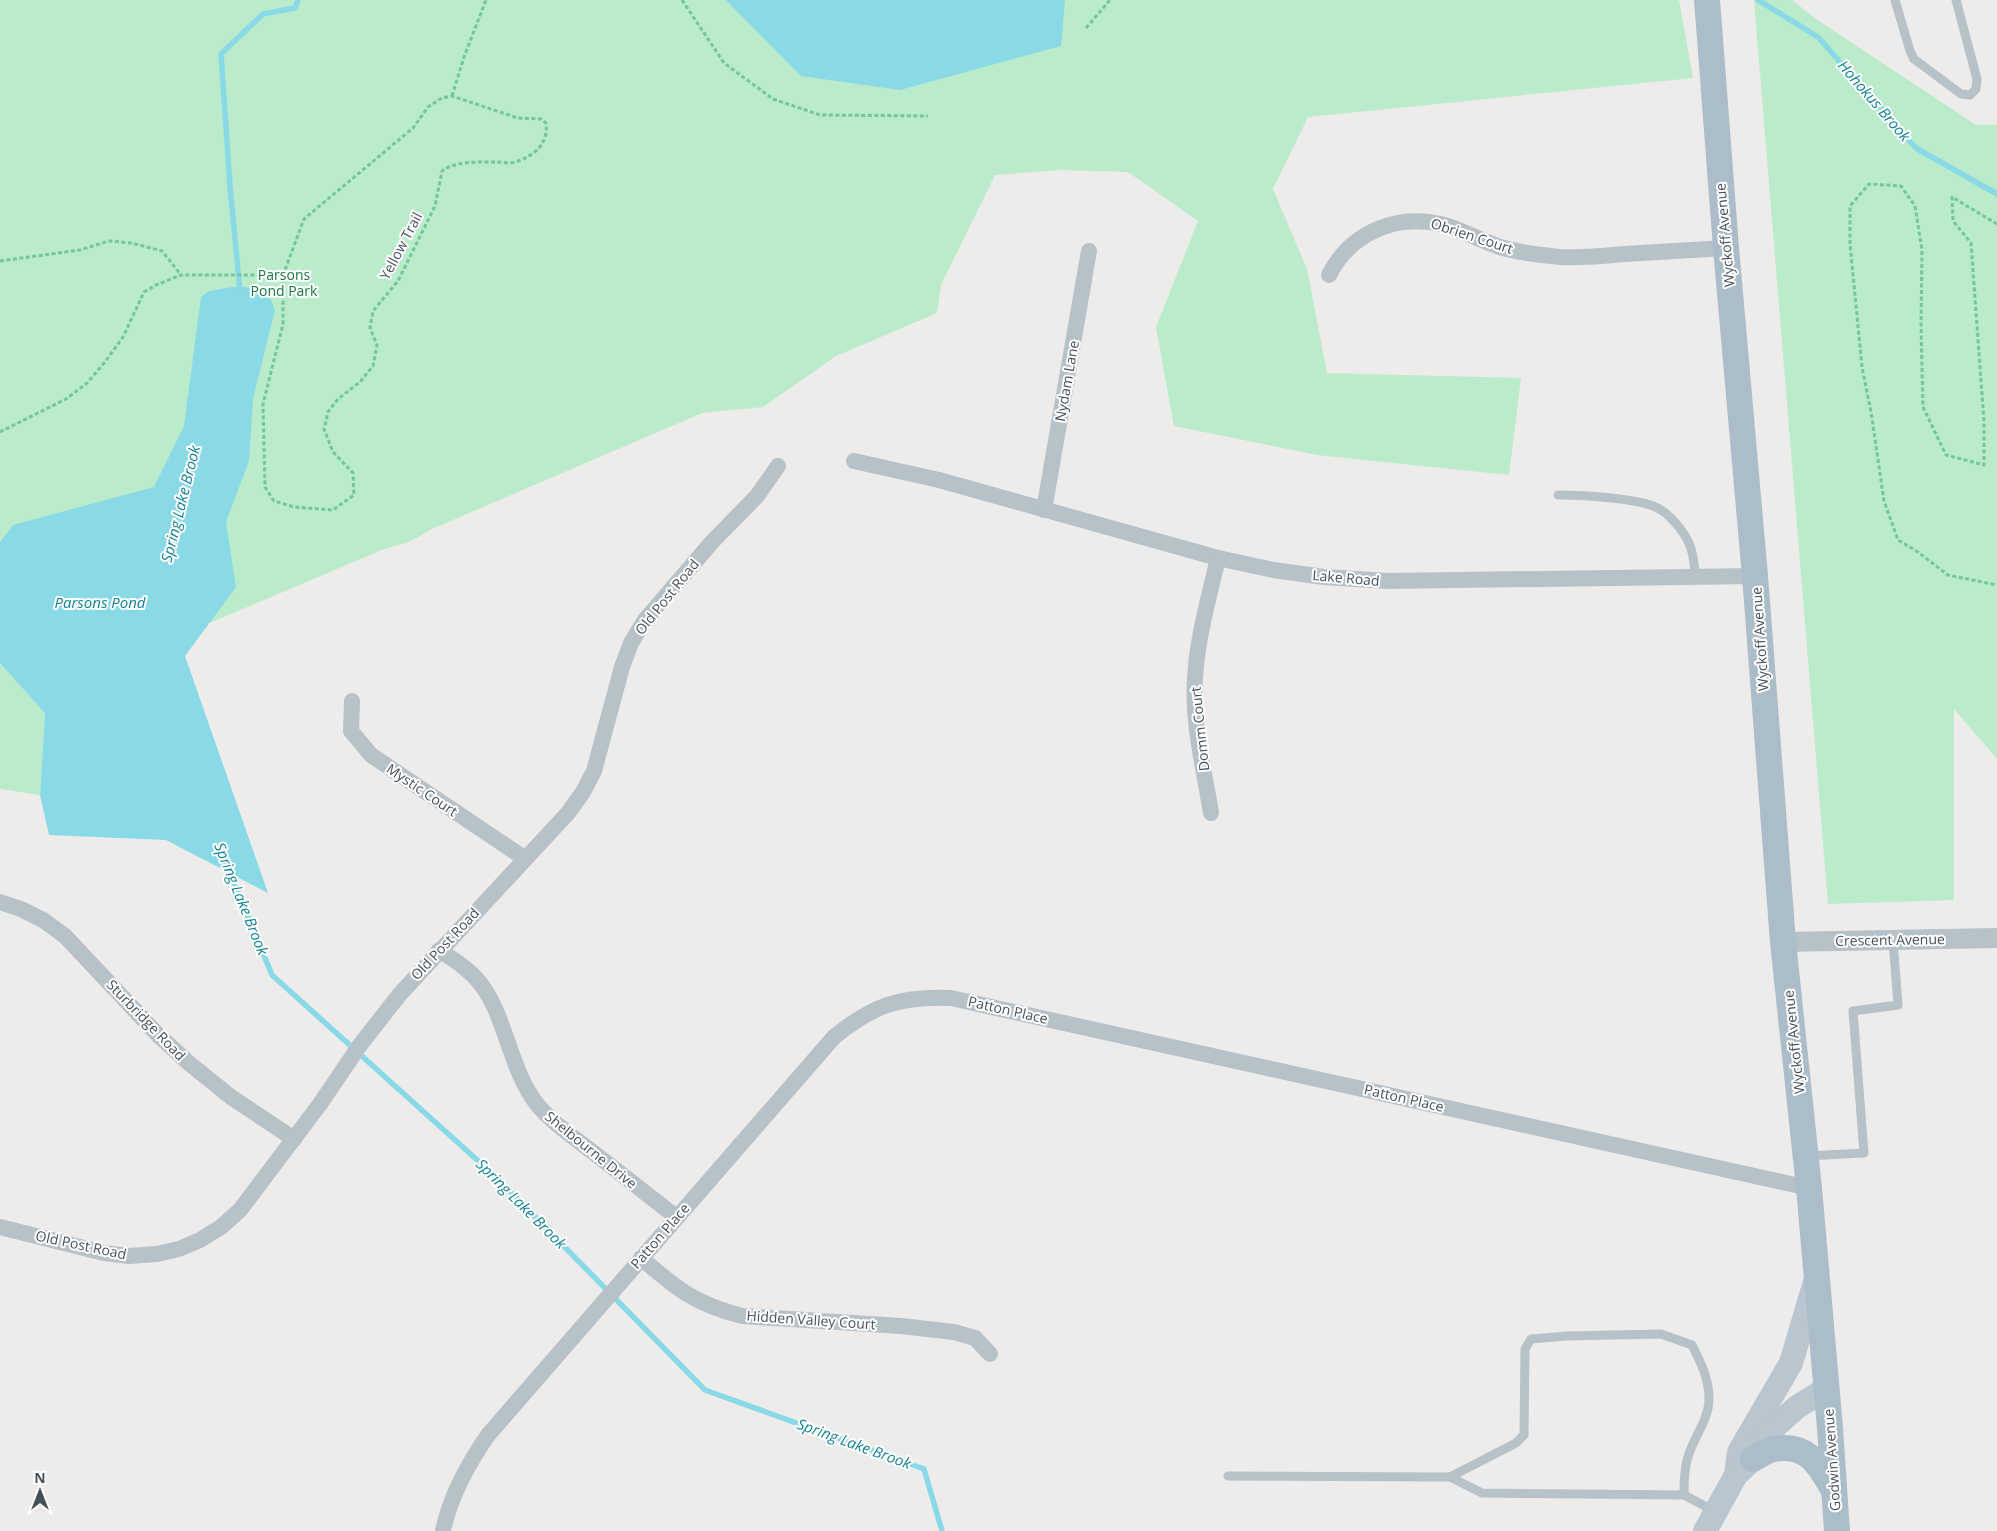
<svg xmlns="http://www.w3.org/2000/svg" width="1997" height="1531" viewBox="0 0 1997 1531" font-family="'Open Sans',sans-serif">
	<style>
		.green { fill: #baebca }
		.water { fill: #89d9e7 }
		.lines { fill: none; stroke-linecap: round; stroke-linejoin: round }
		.stream { stroke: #89d9e7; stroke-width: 5.5 }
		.path { stroke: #74c799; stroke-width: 3; stroke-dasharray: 4 2.5; stroke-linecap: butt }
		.service { stroke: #b7c1c8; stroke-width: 9 }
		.minor { stroke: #b7c1c8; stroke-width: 16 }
		.tertiary { stroke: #b7c1c8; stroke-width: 20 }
		.secondary { stroke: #b9c5cf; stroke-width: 24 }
		.primary { stroke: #acbdca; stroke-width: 26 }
		.labels { text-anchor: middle; stroke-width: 4; stroke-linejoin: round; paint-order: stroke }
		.street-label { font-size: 14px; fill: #455058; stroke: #fff }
		.park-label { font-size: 14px; fill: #1a7442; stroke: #fff }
		.water-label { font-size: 15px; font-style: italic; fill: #128296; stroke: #fff }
	</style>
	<rect width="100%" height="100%" fill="#eeebeb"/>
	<g class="green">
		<path d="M0,0h1679l14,78 -385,39 -35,72 34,80 20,104 194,5 -12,97 -192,-20 -143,-29 -18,-99 42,-106 -70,-49 -69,-2 -64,5 -54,110 -4,28 -101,43 -73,51 -61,6 -270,116 -23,13 -25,7 -351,149 12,15 -5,82 -40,-6z"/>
		<path d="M1754,0h38l24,19 160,106h21v634l-43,-50v191l-126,4z"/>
	</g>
	<g class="water">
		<path d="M726,0h339l-4,46 -161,44 -99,-14z"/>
		<path d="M239,286l18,3 12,7 6,14 -22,89 -4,62 -23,61 10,65 -51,69 83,237 -102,-53 -117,-5 -9,-40 5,-82 -45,-50v-121l13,-17 141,-38 30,-61 17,-129 8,-6z"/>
	</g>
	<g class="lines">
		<g class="stream">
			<path d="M1758,0l60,37 98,111 81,46"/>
			<path d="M240,292l-10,-106 -9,-132 42,-40 32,-6 3,-8"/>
			<path d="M228,868l44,107 224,202 209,213 219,79 18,62"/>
		</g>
		<g class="path">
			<path d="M682,0l42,63 49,36 47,16 108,1"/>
			<path d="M1086,28l24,-28"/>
			<path d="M452,96l12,-39 22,-57"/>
			<path d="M1997,224l-45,-27 1,24 18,22 13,179v43l-38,-10 -23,-48 -2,-80 1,-77 -7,-44 -14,-20 -32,-2 -19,22v38l12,123 9,45 13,89 14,39 17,10 33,25 49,10"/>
			<path d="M0,261l80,-11 29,-9 23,2 30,8 19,24"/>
			<path d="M0,432l66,-33 21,-16 18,-21 18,-25 21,-45 12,-7 25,-10h102v49l-20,80 2,83 9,14 20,6 39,3 21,-15 -1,-22 -20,-21 -9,-23 4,-17 10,-13 22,-17 13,-16 4,-21 -7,-17 3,-17 25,-30 37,-75 7,-35c13,-10 37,-9 54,-9 6,0 14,2 19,0 19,-6 34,-18 31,-39l-5,-4 -23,-1 -66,-22 -10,2 -14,9 -15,21 -109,91 -21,56"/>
		</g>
		<g class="service">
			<path d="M1895,0l15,51 4,8 47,35 9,1 6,-6 1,-10 -21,-79"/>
			<path d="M1558,495c23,0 86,3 103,15 11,7 25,24 29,36 4,9 4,21 6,31"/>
			<path d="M1807,1156l57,-3 -11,-142 45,-6 -5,-65"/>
			<path d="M1228,1476l222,1 32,16 202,2 32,17"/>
			<path d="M1450,1477l66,-34 8,-8 1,-86 6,-10 36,-3 94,-2 31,11c9,18 17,34 17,54 0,21 -16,39 -21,58 -4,12 -4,26 -4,38"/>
		</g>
		<g class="minor">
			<path d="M1329,275c22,-43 68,-62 115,-50 19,5 37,16 56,22 19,6 40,8 60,10 21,1 43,-1 64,-3 34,-2 68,-4 102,-6"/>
			<path d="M854,461l85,19 279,78 55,12 51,7 63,4 368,-5"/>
			<path d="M1044,510l45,-259"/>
			<path d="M352,701l-1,30 20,24 153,103"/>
			<path d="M1211,813c-7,-44 -19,-90 -16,-134 2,-41 14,-81 23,-121"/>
			<path d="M0,902l21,7 22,11 22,16 94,100 31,28 41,33 63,42"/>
			<path d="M439,950c15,10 30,19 41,33 26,33 29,84 56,120 15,19 35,32 54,47 29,22 58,45 86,67"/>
			<path d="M0,1227l104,26 25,3 28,-2 22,-5 21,-9 21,-13 19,-17 80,-106 40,-59 40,-51 168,-181 15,-21 11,-21 28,-104 9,-24 14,-23 67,-78 45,-46 21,-30"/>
			<path d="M641,1258c36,31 54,46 101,58l159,10 53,6 21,6 15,16"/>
			<path d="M443,1531c7,-35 25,-67 45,-96l346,-398c39,-32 66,-41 117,-39l858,190"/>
		</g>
		<path class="tertiary" d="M1783,942l214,-4"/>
		<g class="secondary">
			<path d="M1736,1475l3,-23 52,-89 24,-81"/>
			<path d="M1705,1531l31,-56 17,-16 18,-29 26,-23 29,-18"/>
		</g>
		<g class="primary">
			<path d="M1707,0l19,248 29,328 28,366 26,246 21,240 7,103"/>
			<path d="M1753,1459c6,-3 14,-9 21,-10 33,-6 45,15 59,40"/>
		</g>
	</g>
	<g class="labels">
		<g class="street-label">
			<text transform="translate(1725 235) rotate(-95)" y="5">Wyckoff Avenue</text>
			<text transform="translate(1472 236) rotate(18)" y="5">Obrien Court</text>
			<text transform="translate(401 246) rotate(-62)" y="5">Yellow Trail</text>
			<text transform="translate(1067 381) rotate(-80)" y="5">Nydam Lane</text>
			<text transform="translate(1346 578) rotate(5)" y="5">Lake Road</text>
			<text transform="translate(667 597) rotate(-51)" y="5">Old Post Road</text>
			<text transform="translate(1760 639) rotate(-94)" y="5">Wyckoff Avenue</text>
			<text transform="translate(1200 729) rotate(-96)" y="5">Domm Court</text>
			<text transform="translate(422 790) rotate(34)" y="5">Mystic Court</text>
			<text transform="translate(1890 940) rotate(-1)" y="5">Crescent Avenue</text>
			<text transform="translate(445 944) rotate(-47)" y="5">Old Post Road</text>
			<text transform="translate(1008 1010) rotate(13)" y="5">Patton Place</text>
			<text transform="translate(146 1020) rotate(46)" y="5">Sturbridge Road</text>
			<text transform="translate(1794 1042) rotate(-96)" y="5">Wyckoff Avenue</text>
			<text transform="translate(1404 1098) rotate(13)" y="5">Patton Place</text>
			<text transform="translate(591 1150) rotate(39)" y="5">Shelbourne Drive</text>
			<text transform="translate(660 1236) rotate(-49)" y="5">Patton Place</text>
			<text transform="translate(81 1245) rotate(12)" y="5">Old Post Road</text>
			<text transform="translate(811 1320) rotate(4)" y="5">Hidden Valley Court</text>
			<text transform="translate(1832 1460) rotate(-94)" y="5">Godwin Avenue</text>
		</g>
		<g class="park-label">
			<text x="284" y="280">Parsons<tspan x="284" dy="16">Pond Park</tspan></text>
		</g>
		<g class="water-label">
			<text transform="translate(1874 101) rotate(49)" y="5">Hohokus Brook</text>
			<text transform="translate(181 504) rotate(-76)" y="5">Spring Lake Brook</text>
			<text x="100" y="608">Parsons Pond</text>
			<text transform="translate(241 899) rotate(68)" y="5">Spring Lake Brook</text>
			<text transform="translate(521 1204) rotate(45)" y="5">Spring Lake Brook</text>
			<text transform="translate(854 1444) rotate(20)" y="5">Spring Lake Brook</text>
		</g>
	</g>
	<g transform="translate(40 1491)" stroke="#ffffff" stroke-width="4" paint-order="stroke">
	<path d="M0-4L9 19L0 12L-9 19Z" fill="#455058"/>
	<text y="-8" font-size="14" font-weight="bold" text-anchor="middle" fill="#455058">N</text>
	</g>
</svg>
